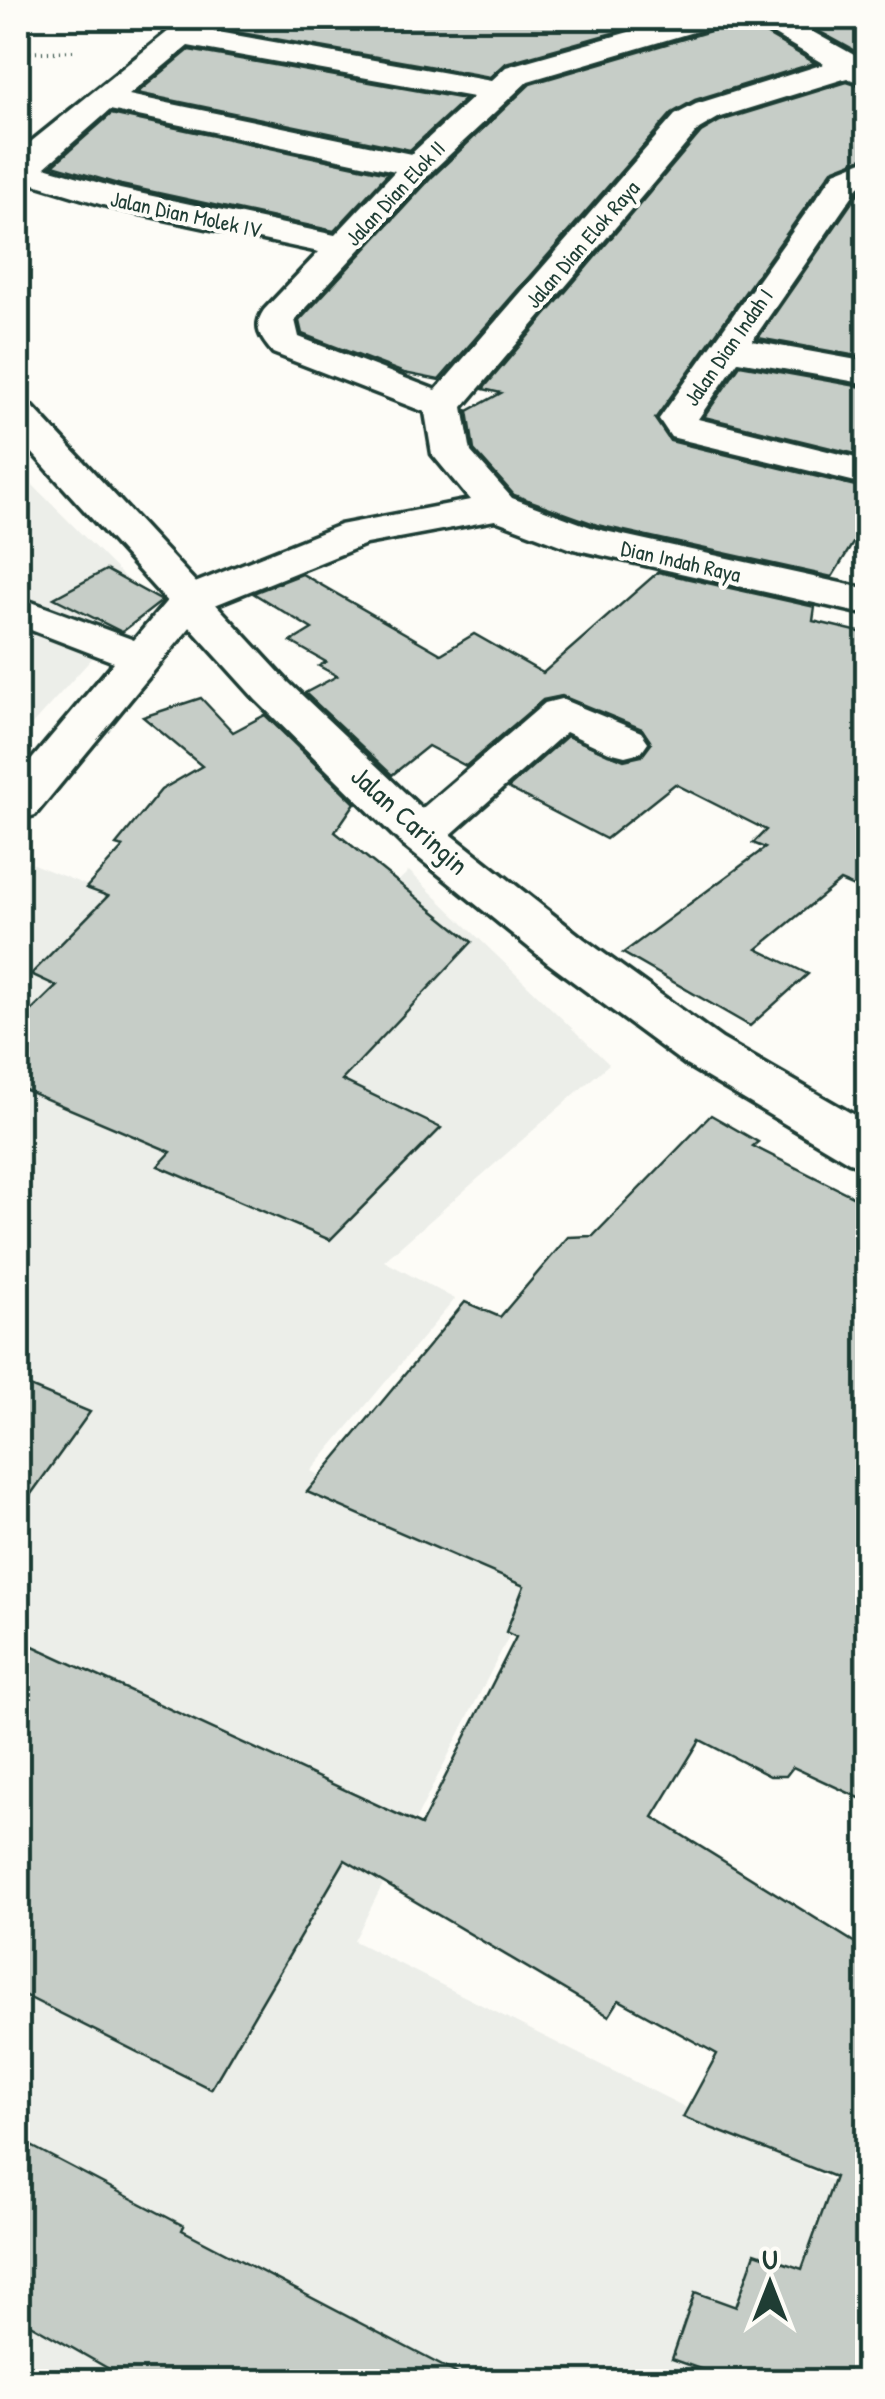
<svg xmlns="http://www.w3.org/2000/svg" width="885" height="2399" viewBox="0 0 885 2399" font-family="'Patrick Hand',sans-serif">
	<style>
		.built { fill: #eceee9 }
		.building { fill: #c6cdc7; stroke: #1f3d34; stroke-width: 2.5 }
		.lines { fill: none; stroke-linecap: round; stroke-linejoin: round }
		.minor-casing { stroke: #1f3d34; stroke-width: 7 }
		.major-casing { stroke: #1f3d34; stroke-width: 7 }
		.path { stroke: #1f3d34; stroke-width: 4; stroke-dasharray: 1 5; stroke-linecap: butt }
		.minor { fill: #fdfcf7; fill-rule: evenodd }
		.major { fill: #fdfcf7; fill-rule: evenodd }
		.labels { text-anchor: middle; stroke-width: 8; stroke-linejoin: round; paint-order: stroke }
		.far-street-label { font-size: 22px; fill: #1f3d34; stroke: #fdfcf7 }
		.street-label { font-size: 28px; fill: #1f3d34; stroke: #fdfcf7 }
	</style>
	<rect width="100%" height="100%" fill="#fdfcf7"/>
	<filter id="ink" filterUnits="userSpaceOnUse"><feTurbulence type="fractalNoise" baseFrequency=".01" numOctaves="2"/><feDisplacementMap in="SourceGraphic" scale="20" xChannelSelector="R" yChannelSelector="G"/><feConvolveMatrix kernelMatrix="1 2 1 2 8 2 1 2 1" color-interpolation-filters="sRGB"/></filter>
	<g filter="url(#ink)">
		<g class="built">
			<path d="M18,470l128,129 -128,141z"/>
			<path d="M18,858l286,114 105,-101 200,193 -225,197 71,38 -144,172 225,112 -182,358 488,245 -71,195h-753z"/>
		</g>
		<g class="building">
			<path d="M222,18h444l-161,45 -15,14 -276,-49z"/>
			<path d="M728,18h20l6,9 61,36 -120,37 -23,13 -233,267 -35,-7 -102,-39 -3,-13 134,-145 97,-92 191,-56z"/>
			<path d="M795,18h49l24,12v18l-13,3z"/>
			<path d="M189,50l276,49 -55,51 -273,-57z"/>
			<path d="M847,82l21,7v67l-36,14 -177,249 15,22 198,48v30l-36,58 -235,-52 -83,-30 -40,-45 -6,-39 33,-18 -18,-4 218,-257 19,-11z"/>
			<path d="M111,114l277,59 -54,58 -213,-46 -68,-20z"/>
			<path d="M868,186v172l-110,-20 103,-149z"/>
			<path d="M740,365l128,23v69l-164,-40z"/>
			<path d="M106,570l56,31 -40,31 -68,-34z"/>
			<path d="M658,572l157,35 -2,14 55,13v259l-28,-12 -83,68 51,25 -58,52 -127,-73 142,-105 -12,-5 13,-13 -91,-46 -69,55 -98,-51 59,-52 57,24 18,-4 9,-12 -9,-15 -80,-33 -19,4 -77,66 -38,-20 -36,29 -87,-82 32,-17 -18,-10 7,-4 -35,-20 21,-13 -59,-36 49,-19 139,80 33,-20 69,39z"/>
			<path d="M201,698l32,34 32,-17 90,88 -20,29 137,110 -130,138 99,48 -111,112 -172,-74 13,-14 -153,-65v-63l39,-38 -26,-12 77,-78 -22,-8 37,-41 -7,-2 45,-55 41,-24 -59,-49z"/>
			<path d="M711,1115l47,27 -5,4 115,58v598l-75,-35 -7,9h-16l-70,-36 -47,77 215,134v431h-131l-65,-23 23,-67 41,15 19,-54 47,16 33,-92 -152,-60 34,-63 -98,-54 -10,16 -264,-156 -134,229 -193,-97v-353l403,186 95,-188 -10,-5 18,-46 -217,-94 158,-190 35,15 68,-80 25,-1z"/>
			<path d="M18,1382l72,30 -72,100z"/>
			<path d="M18,2139l166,87 -2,4 291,152h-341l-114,-65z"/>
		</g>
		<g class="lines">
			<g class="minor-casing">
				<g id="minor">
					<path d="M185,18h33l-11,12 284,51 15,-14 172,-49h46l-4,6 -192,57 -98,92 -135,147 4,17 137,53 239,-275 21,-11 128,-40 -68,-40 -4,-6h36l66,37 14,-3v34l-21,-8 -129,40 -19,11 -236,278 8,45 41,46 84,31 272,60v26l-299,-67 -74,-28 -129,24 -161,65 -170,206 -17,5v-44l96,-114 -96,-37v-28l116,43 41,-49 165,-66 130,-25 -38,-46 -7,-42 -152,-59c-12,-14 -21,-26 -9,-43l55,-58 -206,-44 -95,-29v-23l4,-7zM188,46l285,51 -62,57 -282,-59zM110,110l285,61 -60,64 -215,-46 -75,-22z"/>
					<path d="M868,159v23l-9,4 -107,155 116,21v22l-130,-23 -40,58 170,42v24l-197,-48 -12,-18 176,-247z"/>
					<path d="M561,699l80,33 7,10 -7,10 -16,4 -16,-4 -43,-20 -128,114 -17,4 -17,-4 -7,-11 7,-11 141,-121z"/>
				</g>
			</g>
			<g class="major-casing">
				<path id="major" d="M18,402l14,4 256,276 150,142 146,115 138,100 146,84v45l-19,-6 -163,-97 -138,-102 -144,-117 -148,-146 -238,-263z"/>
			</g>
			<path class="path" d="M18,53l57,-2"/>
			<use href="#minor" class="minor"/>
			<use href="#major" class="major"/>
		</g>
	</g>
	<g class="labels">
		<g class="far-street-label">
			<text transform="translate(395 193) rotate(-47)" y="8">Jalan Dian Elok II</text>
			<text transform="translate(186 214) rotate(12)" y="8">Jalan Dian Molek IV</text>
			<text transform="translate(582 244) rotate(-49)" y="8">Jalan Dian Elok Raya</text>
			<text transform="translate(728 347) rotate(-55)" y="8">Jalan Dian Indah I</text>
			<text transform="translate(681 561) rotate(13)" y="8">Dian Indah Raya</text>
		</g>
		<g class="street-label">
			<text transform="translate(410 820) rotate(42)" y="10">Jalan Caringin</text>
		</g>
	</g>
	<rect width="885" height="2399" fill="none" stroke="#fdfcf7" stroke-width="60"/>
	<rect x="30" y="30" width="825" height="2339" fill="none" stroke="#1f3d34" stroke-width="4" filter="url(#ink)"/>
	<g transform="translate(770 2284)" stroke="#fdfcf7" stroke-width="8" paint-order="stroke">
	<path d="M0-8L18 38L0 25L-18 38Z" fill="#1f3d34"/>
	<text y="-15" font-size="28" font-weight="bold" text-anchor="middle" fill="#1f3d34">U</text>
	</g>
</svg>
